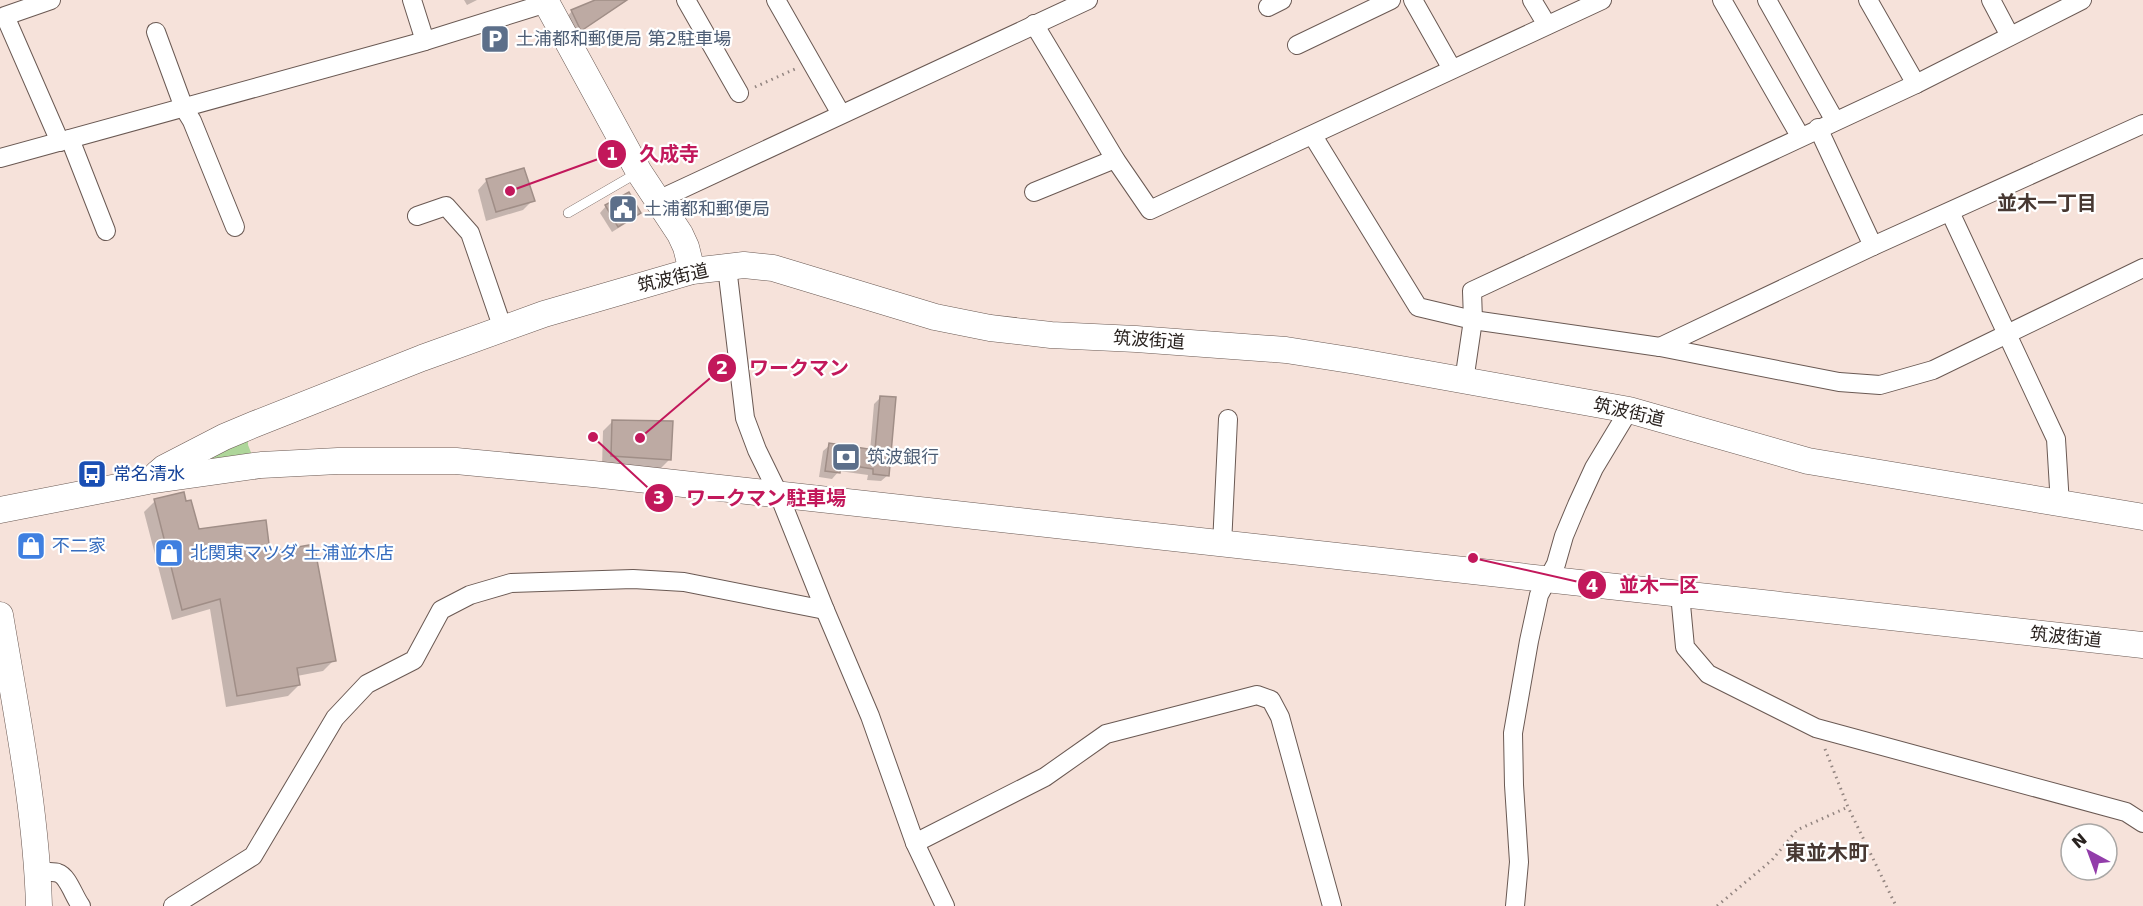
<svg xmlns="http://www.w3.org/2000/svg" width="2143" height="906" viewBox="0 0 2143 906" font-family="'DejaVu Sans','Noto Sans JP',sans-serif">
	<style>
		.green { fill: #aed69a }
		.shadow { fill: #0003 }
		.building { fill: #bdaaa3; stroke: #a08e87; stroke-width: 1.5 }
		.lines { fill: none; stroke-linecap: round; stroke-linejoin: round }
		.lane-casing { stroke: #6a5953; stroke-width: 10 }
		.street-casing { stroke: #6a5953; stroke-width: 20 }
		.secondary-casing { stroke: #6a5953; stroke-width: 27 }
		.path { stroke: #938580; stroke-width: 3; stroke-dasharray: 1.5 4.5; stroke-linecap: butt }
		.lane { stroke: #fff; stroke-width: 9 }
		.street { stroke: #fff; stroke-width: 18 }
		.secondary { stroke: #fff; stroke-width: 26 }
		.labels { text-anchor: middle; stroke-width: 4.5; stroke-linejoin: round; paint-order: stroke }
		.service-label { font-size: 18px; fill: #4e5e75; stroke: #fff; text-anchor: start }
		.street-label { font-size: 18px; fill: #29221f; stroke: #fff }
		.transit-label { font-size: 18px; fill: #164399; stroke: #fff; text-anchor: start }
		.shop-label { font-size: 18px; fill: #366cbe; stroke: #fff; text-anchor: start }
		.neighbourhood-label { font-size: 20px; font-weight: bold; fill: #473832; stroke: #fff }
		.quarter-label { font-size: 21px; font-weight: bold; fill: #473832; stroke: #fff }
		.leader { fill: none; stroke: #c2185b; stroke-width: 2 }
		.callout-dot { fill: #c2185b; stroke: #fff; stroke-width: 2 }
		.mark-label { font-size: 18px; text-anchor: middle; font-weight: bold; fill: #fff }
		.callout-label { font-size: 20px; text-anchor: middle; font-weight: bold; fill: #c2185b; stroke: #fff; stroke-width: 4.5; stroke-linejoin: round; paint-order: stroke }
	</style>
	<rect width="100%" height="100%" fill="#f6e2da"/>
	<path class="green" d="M248,433v12l4,10 -41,5 1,-6z"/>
	<g class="shadow">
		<path d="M464,0h13l-10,5z"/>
		<path d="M598,0h12l3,8 -39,28 -8,-18 6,-7z"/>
		<path d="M487,180l46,20 -10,10 -37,11 -8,-31z"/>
		<path d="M606,206l34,7 -7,6 -21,13 -12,-19z"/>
		<path d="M881,397l7,78 -7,6 -14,-1 1,-5 -29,-4 -7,8 -13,-2 4,-26 7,-6 40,6 4,-47z"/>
		<path d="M613,421l57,38 -10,10 -58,-3 1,-35z"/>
		<path d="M155,501l42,30 72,23 65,106 -11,11 -26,5 2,9 -11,11 -62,11 -16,-98 -38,11 -28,-108z"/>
		<path d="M22,540l18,15 -2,2 -14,3 -4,-17z"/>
	</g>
	<g class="building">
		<path d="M595,0h32l-46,31 -10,-21z"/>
		<path d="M524,168l11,33 -39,11 -10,-33z"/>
		<path d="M629,192l12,21 -23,14 -13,-22z"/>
		<path d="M880,396l16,1 -7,79 -16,-2v-5l-32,-5 -1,9 -15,-2 4,-28 46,7z"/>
		<path d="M612,420l61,1 -2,39 -60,-4z"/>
		<path d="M184,492l2,9 5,-1 8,29 67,-9 4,32 44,-8 22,117 -39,7 3,17 -63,11 -17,-97 -38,11 -28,-111z"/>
		<path d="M38,535l4,20 -16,3 -4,-19z"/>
	</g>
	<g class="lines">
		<g class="lane-casing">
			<path id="lane" d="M568,213l69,-40"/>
		</g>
		<g class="street-casing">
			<g id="street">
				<path d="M51,0l-46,16 55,126"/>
				<path d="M412,0l13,41"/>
				<path d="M686,0l53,93"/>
				<path d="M776,0l65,114"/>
				<path d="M1413,0l39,69"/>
				<path d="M1532,0l15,25"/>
				<path d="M1722,0l78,136"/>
				<path d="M1767,0l68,121"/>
				<path d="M1868,0l48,84"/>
				<path d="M1991,0l19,36"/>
				<path d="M1268,7l14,-7"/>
				<path d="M1034,24l81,135 35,51 452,-210"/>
				<path d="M156,32l28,76 8,13 43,106"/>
				<path d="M1297,45l94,-45"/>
				<path d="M1818,128l55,118"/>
				<path d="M1313,136l105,171 55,13 187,27 179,35 41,3 53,-15 210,-102"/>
				<path d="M70,139l36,92"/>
				<path d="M0,158l425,-117 122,-38"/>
				<path d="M1034,192l81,-33"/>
				<path d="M658,200l430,-200"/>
				<path d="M1950,212l106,227 4,66"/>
				<path d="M417,216l29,-10 24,27 33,96"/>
				<path d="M727,267l18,151 12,32 22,45 46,115 45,106 45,127 30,63"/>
				<path d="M1660,347l213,-101 270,-122"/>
				<path d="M1464,381l9,-61 -1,-29 444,-207 166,-84"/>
				<path d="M1222,545l6,-126"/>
				<path d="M1680,594l5,53 23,27 108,54 310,84 17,11"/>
				<path d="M915,843l130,-66 61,-43 151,-39 14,5 9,17 52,189"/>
				<path d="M38,872c6,1 15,-1 20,1 10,3 16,24 23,33"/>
				<path d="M173,906l80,-50 82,-138 32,-34 47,-24 27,-50 29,-15 41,-12 122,-4 51,3 141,28"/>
				<path d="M1515,906l4,-44 -5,-77 -1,-52 16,-92 10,-46 17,-31 8,-28 13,-31 17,-37 35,-58"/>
			</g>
		</g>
		<g class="secondary-casing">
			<g id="secondary">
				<path d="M545,0l94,172 41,62 6,13 6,24"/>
				<path d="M157,474l7,-6 60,-31 31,-13 167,-66 122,-44 148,-43 52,-6 29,3 162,49 55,11 61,7 85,4 150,11 70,11 273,49 179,51 335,56"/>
				<path d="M0,510l148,-29 113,-16 77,-4h118l137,13 1550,171"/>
				<path d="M0,615c16,96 36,193 39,291"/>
			</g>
		</g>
		<g class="path">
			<path d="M755,87l40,-18"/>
			<path d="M1825,749l23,58 48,99"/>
			<path d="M1717,906l55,-46 25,-30 51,-23"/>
		</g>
		<use href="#lane" class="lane"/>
		<use href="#street" class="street"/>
		<use href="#secondary" class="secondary"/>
	</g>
	<defs>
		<g id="parking-square" transform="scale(1.5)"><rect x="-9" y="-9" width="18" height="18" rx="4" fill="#5c6f8a" stroke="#fff"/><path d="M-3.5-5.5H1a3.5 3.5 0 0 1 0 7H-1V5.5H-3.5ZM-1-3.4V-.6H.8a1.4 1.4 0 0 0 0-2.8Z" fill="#fff"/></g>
		<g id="civic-square" transform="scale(1.5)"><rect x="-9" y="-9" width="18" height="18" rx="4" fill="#5c6f8a" stroke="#fff"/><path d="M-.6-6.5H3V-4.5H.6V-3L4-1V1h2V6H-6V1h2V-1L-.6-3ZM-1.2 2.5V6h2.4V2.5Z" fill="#fff"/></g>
		<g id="bank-square" transform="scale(1.5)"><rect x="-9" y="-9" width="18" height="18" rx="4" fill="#5c6f8a" stroke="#fff"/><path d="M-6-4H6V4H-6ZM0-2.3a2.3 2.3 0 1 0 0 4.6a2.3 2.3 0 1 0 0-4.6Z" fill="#fff"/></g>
		<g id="bus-square" transform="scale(1.5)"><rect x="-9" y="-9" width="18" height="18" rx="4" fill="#1a4fb4" stroke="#fff"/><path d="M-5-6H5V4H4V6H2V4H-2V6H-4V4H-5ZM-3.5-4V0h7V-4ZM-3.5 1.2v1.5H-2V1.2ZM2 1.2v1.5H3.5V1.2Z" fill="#fff"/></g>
		<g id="shop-square" transform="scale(1.5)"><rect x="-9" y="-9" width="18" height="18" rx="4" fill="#3f7fe0" stroke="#fff"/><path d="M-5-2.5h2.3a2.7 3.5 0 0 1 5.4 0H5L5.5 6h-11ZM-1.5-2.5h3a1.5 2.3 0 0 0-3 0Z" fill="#fff"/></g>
	</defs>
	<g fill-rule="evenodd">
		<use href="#parking-square" x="495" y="39"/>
		<use href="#civic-square" x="623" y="209"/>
		<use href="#bank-square" x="846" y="457"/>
		<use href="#bus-square" x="92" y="474"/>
		<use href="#shop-square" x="31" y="546"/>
		<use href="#shop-square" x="169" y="553"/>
	</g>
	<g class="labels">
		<g class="service-label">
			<text x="516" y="45">土浦都和郵便局 第2駐車場</text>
			<text x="644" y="215">土浦都和郵便局</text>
			<text x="867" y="463">筑波銀行</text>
		</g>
		<g class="street-label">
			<text transform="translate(673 278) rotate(-13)" y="6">筑波街道</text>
			<text transform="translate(1149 340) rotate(4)" y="6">筑波街道</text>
			<text transform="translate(1629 412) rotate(13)" y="6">筑波街道</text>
			<text transform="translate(2066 637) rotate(6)" y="6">筑波街道</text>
		</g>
		<g class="transit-label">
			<text x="113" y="480">常名清水</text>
		</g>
		<g class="shop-label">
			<text x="52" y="552">不二家</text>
			<text x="190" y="559">北関東マツダ 土浦並木店</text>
		</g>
		<g class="neighbourhood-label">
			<text x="2047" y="210">並木一丁目</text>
		</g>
		<g class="quarter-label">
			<text x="1827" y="860">東並木町</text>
		</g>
	</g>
	<path class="leader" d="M510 191L612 154M640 438L722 368M593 437L659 498M1473 558L1592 585"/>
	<g class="callout-dot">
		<circle cx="510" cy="191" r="6"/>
		<circle cx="640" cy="438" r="6"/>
		<circle cx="593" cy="437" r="6"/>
		<circle cx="1473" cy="558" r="6"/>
		<circle cx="612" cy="154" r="15"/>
		<circle cx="722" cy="368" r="15"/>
		<circle cx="659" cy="498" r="15"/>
		<circle cx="1592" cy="585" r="15"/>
	</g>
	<g class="mark-label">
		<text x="612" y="160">1</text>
		<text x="722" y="374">2</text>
		<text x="659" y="504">3</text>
		<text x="1592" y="592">4</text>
	</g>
	<g class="callout-label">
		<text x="669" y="161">久成寺</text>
		<text x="799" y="375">ワークマン</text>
		<text x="766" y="505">ワークマン駐車場</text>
		<text x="1659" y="592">並木一区</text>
	</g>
	<g transform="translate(2089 852) rotate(319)"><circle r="28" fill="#ffffff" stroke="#a9a7a5" stroke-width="1.5"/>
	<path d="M0-4.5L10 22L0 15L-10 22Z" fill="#923daa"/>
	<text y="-9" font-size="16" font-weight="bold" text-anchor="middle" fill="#29221f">N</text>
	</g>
</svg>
